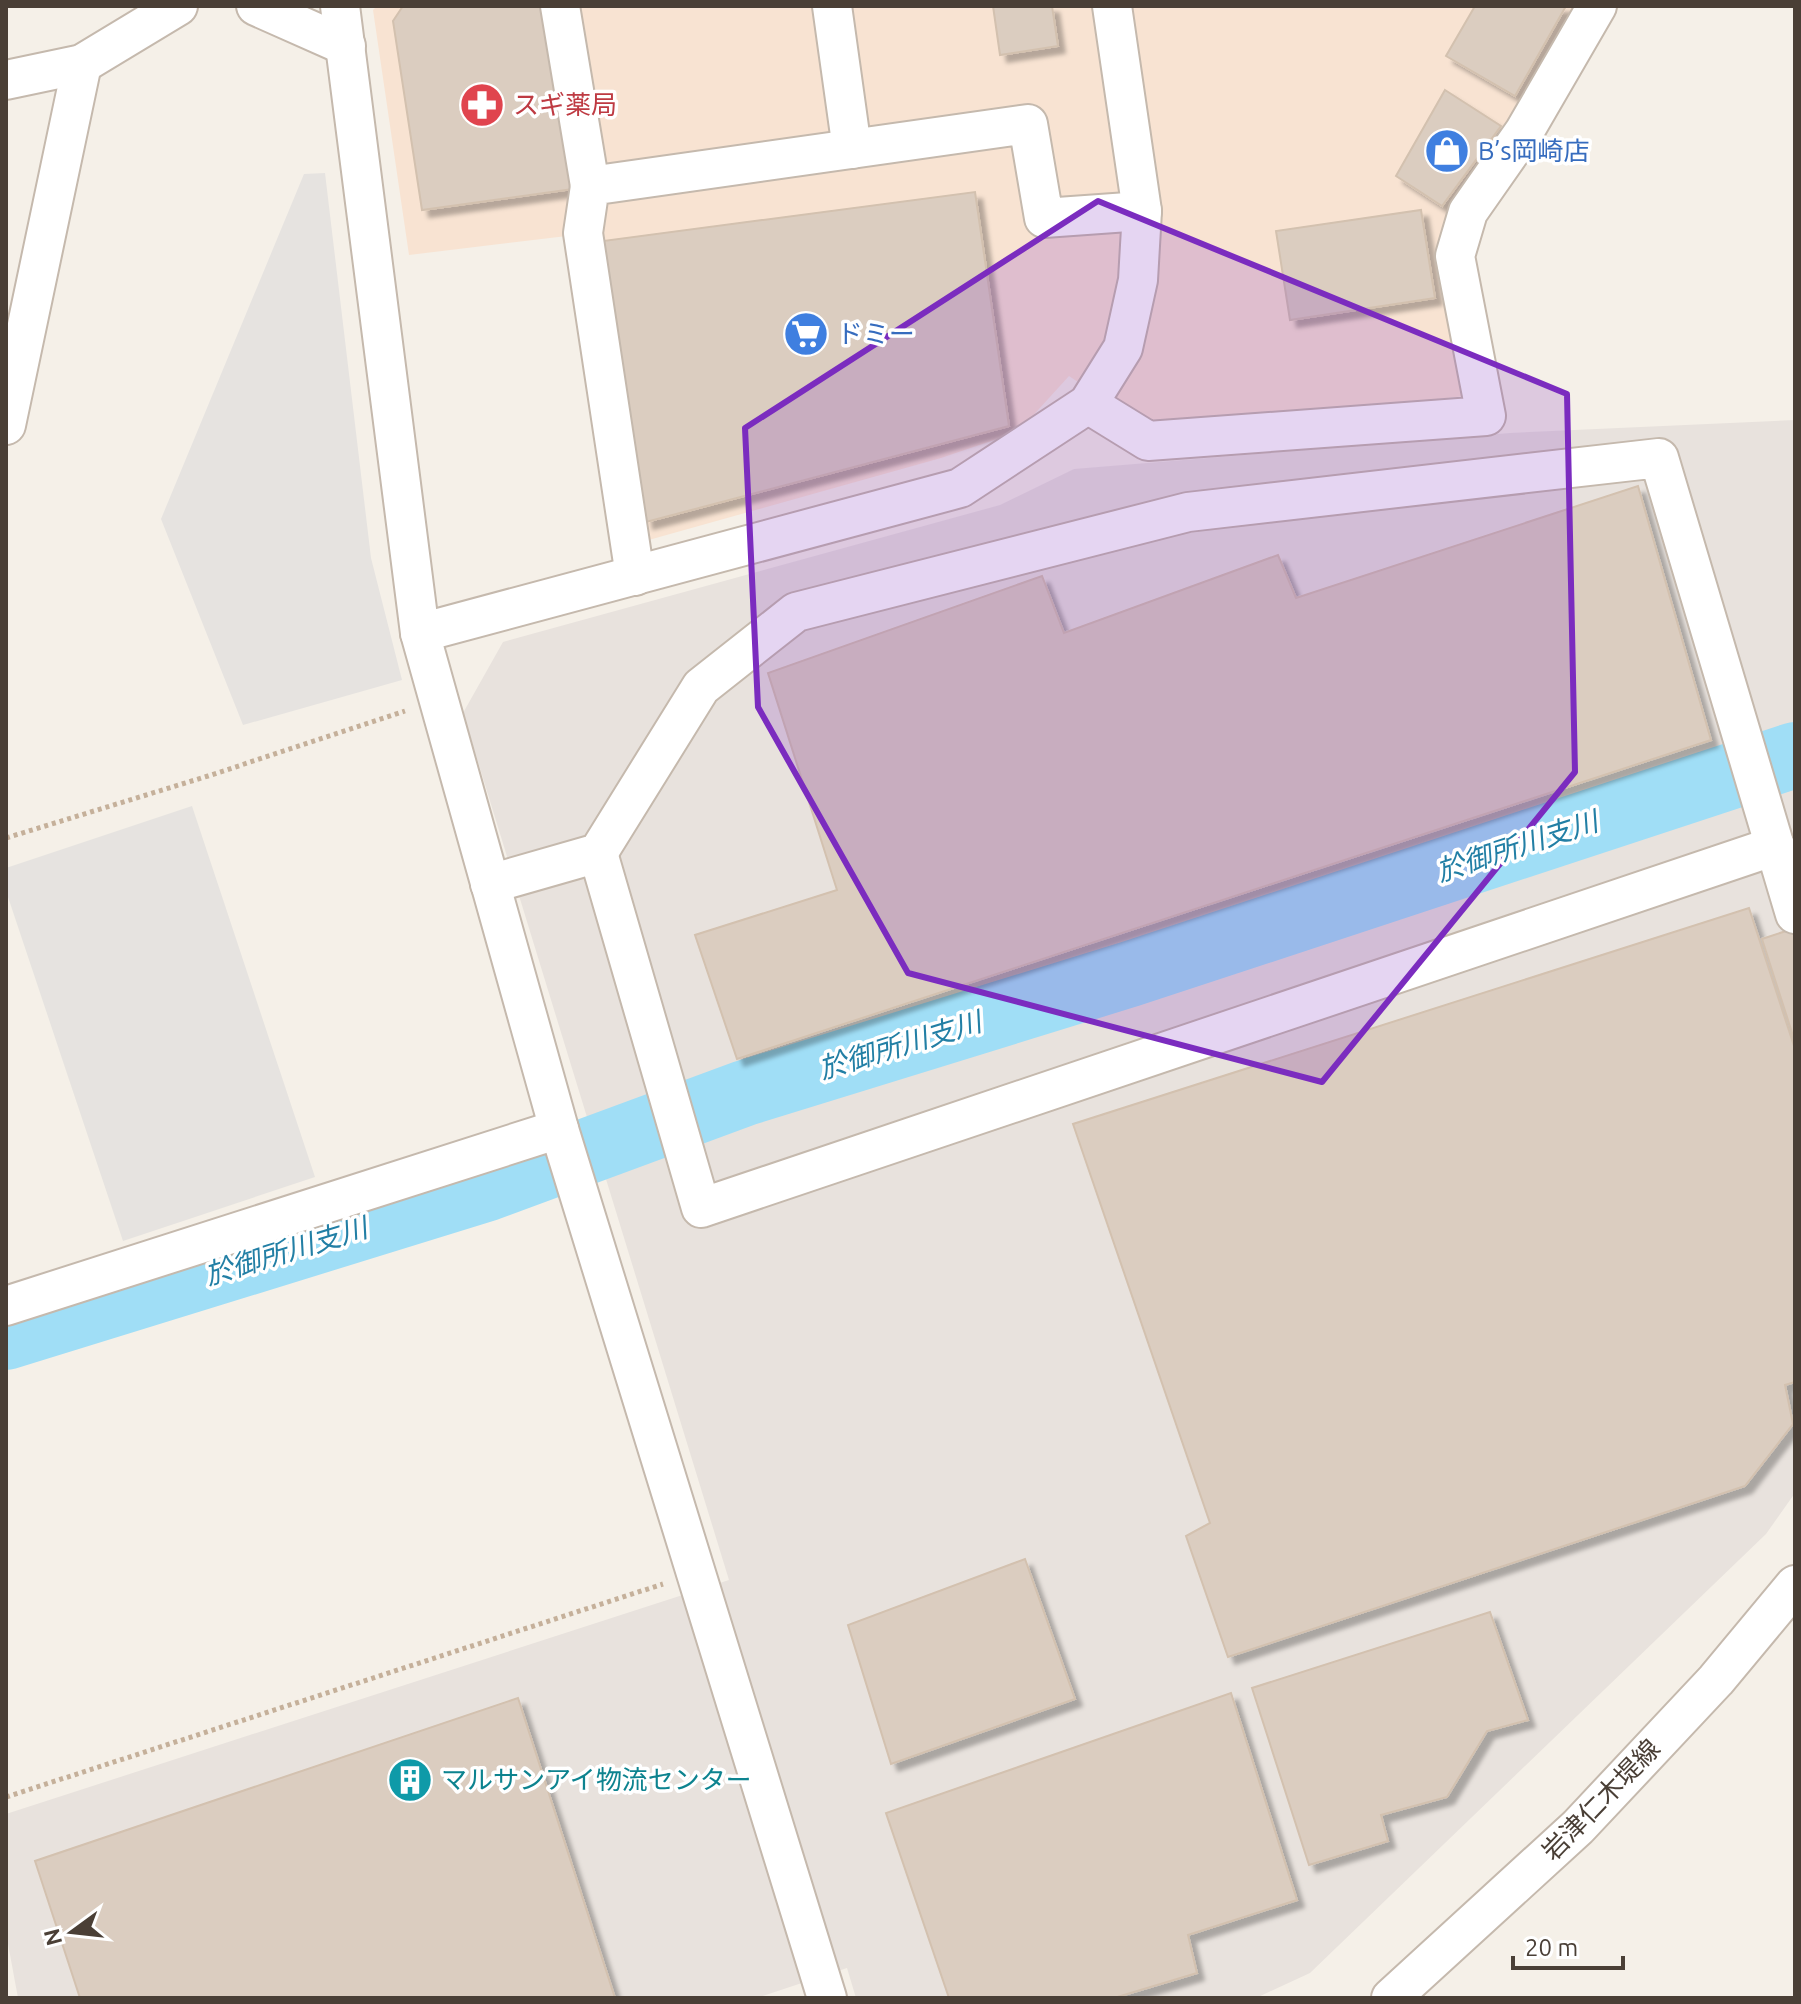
<svg xmlns="http://www.w3.org/2000/svg" width="1801" height="2004" viewBox="0 0 1801 2004" font-family="Ubuntu,'Noto Sans JP',sans-serif">
	<style>
		.commercial { fill: #f8e3d2 }
		.industrial { fill: #e8e2dd }
		.parking { fill: #e6e3e0 }
		.lines { fill: none; stroke-linecap: round; stroke-linejoin: round }
		.river { stroke: #a0def6; stroke-width: 66 }
		.building { fill: #dbcdc0; stroke: #d3c1af; stroke-width: 2; filter: url(#shadow) }
		.minor-casing { stroke: #c5b9ad; stroke-width: 42 }
		.path { stroke: #c5b09a; stroke-width: 5; stroke-dasharray: 4 4; stroke-linecap: butt }
		.minor { stroke: #fff; stroke-width: 38 }
		.marked { fill: #7b2cbf; fill-opacity: 0.2; stroke: #7b2cbf; stroke-width: 6; stroke-linejoin: round }
		.labels { text-anchor: middle; stroke-width: 7; stroke-linejoin: round; paint-order: stroke }
		.health-label { font-size: 26px; fill: #be3a42; stroke: #fff; text-anchor: start }
		.shop-label { font-size: 26px; fill: #366cbe; stroke: #fff; text-anchor: start }
		.culture-label { font-size: 26px; fill: #0d838f; stroke: #fff; text-anchor: start }
		.street-label { font-size: 26px; fill: #4a3f36; stroke: #fff }
		.water-label { font-size: 28px; font-style: italic; fill: #227fa5; stroke: #fff }
	</style>
	<defs>
		<filter id="shadow"><feDropShadow dx="7" dy="7" stdDeviation="2" flood-color="#0004"/></filter>
	</defs>
	<rect width="100%" height="100%" fill="#f5f0e8"/>
	<path class="commercial" d="M377,6h1208l-136,206 16,184 -314,35 -82,-55 -51,56 -77,26 -303,85 -46,-310 -183,22 -36,-245z"/>
	<path class="industrial" d="M1795,420v1073l-29,41 -456,439 -54,25h-400l-9,-30 -90,30h-739l-12,-65v-119l723,-234 -266,-867 40,-71 497,-137 74,-36 436,-36z"/>
	<g class="parking">
		<path d="M325,173l46,385 31,122 -159,45 -82,-206 143,-345z"/>
		<path d="M192,806l123,371 -192,64 -117,-350v-23z"/>
	</g>
	<g class="lines">
		<path class="river" d="M6,1337l479,-148 260,-96 385,-119 665,-219"/>
	</g>
	<g class="building">
		<path d="M403,6h139l31,183 -151,21 -29,-189z"/>
		<path d="M993,6h59l6,40 -58,9z"/>
		<path d="M1475,6h91l-51,90 -69,-40z"/>
		<path d="M1445,90l56,36 -59,80 -46,-30z"/>
		<path d="M975,192l34,234 -363,96 -43,-281z"/>
		<path d="M1421,210l14,88 -145,22 -14,-89z"/>
		<path d="M1638,486l73,254 -974,319 -42,-124 142,-45 -69,-217 274,-97 22,57 214,-78 18,43z"/>
		<path d="M1749,908l46,141v333l-10,3 8,39 -48,62 -517,171 -42,-121 24,-13 -137,-399z"/>
		<path d="M1795,928v114l-33,-103z"/>
		<path d="M1025,1559l50,140 -184,65 -43,-139z"/>
		<path d="M1490,1612l38,108 -41,11 -40,66 -66,18 7,26 -79,24 -57,-177z"/>
		<path d="M1231,1693l66,207 -109,35 9,38 -83,25h-165l-63,-185z"/>
		<path d="M518,1698l97,300h-535l-45,-137z"/>
	</g>
	<g class="lines">
		<g class="minor-casing">
			<g id="minor">
				<path d="M256,6l90,40"/>
				<path d="M340,6l80,627 139,496 268,869"/>
				<path d="M560,6l30,180"/>
				<path d="M832,6l20,143"/>
				<path d="M6,80l76,-16 96,-58"/>
				<path d="M1088,404l60,37 338,-25 -31,-160 13,-44 56,-80 73,-126"/>
				<path d="M6,425l76,-361"/>
				<path d="M635,576l-52,-343 7,-47 438,-62 16,94 98,-7"/>
				<path d="M420,633l540,-145 128,-84 35,-56 15,-68 4,-69 -30,-205"/>
				<path d="M598,853l103,355 1074,-362"/>
				<path d="M490,884l108,-31 103,-166 95,-75 392,-100 471,-54 136,456"/>
				<path d="M6,1306l553,-177"/>
				<path d="M1391,1998l187,-171 138,-147 79,-95"/>
			</g>
		</g>
		<g class="path">
			<path d="M6,838l202,-62 197,-65"/>
			<path d="M6,1797l657,-213"/>
		</g>
		<use href="#minor" class="minor"/>
	</g>
	<path class="marked" d="M1098,201l469,193 8,378 -253,310 -414,-109 -150,-266 -13,-279z"/>
	<defs>
		<g id="pharmacy-disc" transform="scale(2.3)"><circle r="9.5" fill="#e0444e" stroke="#fff"/><path d="M-2-6h4v4h4v4h-4v4h-4v-4h-4v-4h4Z" fill="#fff"/></g>
		<g id="shop-disc" transform="scale(2.3)"><circle r="9.5" fill="#3f7fe0" stroke="#fff"/><path d="M-5-2.5h2.3a2.7 3.5 0 0 1 5.4 0H5L5.5 6h-11ZM-1.5-2.5h3a1.5 2.3 0 0 0-3 0Z" fill="#fff"/></g>
		<g id="supermarket-disc" transform="scale(2.3)"><circle r="9.5" fill="#3f7fe0" stroke="#fff"/><path d="M-6-5.5h2.5l.6 2H6L4.5 2H-2.5L-4.4-4H-6ZM-1.5 3.2a1.3 1.3 0 1 0 .1 0ZM3 3.2a1.3 1.3 0 1 0 .1 0Z" fill="#fff"/></g>
		<g id="building-disc" transform="scale(2.3)"><circle r="9.5" fill="#0f9aa8" stroke="#fff"/><path d="M-4-6H4V6H1V3H-1V6H-4ZM-2.5-4.3h1.7v1.8h-1.7ZM.8-4.3h1.7v1.8H.8ZM-2.5-1h1.7V.8h-1.7ZM.8-1h1.7V.8H.8Z" fill="#fff"/></g>
	</defs>
	<g fill-rule="evenodd">
		<use href="#pharmacy-disc" x="482" y="105"/>
		<use href="#shop-disc" x="1447" y="151"/>
		<use href="#supermarket-disc" x="806" y="334"/>
		<use href="#building-disc" x="410" y="1780"/>
	</g>
	<g class="labels">
		<g class="health-label">
			<text x="513" y="114">スギ薬局</text>
		</g>
		<g class="shop-label">
			<text x="1478" y="160">B’s岡崎店</text>
			<text x="837" y="343">ドミー</text>
		</g>
		<g class="culture-label">
			<text x="441" y="1789">マルサンアイ物流センター</text>
		</g>
		<g class="street-label">
			<text transform="translate(1601 1800) rotate(-46)" y="9">岩津仁木堤線</text>
		</g>
		<g class="water-label">
			<text transform="translate(1517 846) rotate(-18)" y="10">於御所川支川</text>
			<text transform="translate(900 1045) rotate(-17)" y="10">於御所川支川</text>
			<text transform="translate(286 1251) rotate(-17)" y="10">於御所川支川</text>
		</g>
	</g>
	<rect width="1801" height="2004" fill="none" stroke="#4a3f36" stroke-width="16"/>
	<g transform="translate(72 1932) rotate(255)" stroke="#ffffff" stroke-width="6" paint-order="stroke">
	<path d="M0-6L14 30L0 20L-14 30Z" fill="#4a3f36"/>
	<text y="-12" font-size="22" font-weight="bold" text-anchor="middle" fill="#4a3f36">N</text>
	</g>
	<path d="M1513 1956v12h110v-12" fill="none" stroke="#4a3f36" stroke-width="4"/>
	<text x="1525" y="1956" font-size="24" fill="#4a3f36" stroke="#ffffff" stroke-width="6" paint-order="stroke">20 m</text>
</svg>
